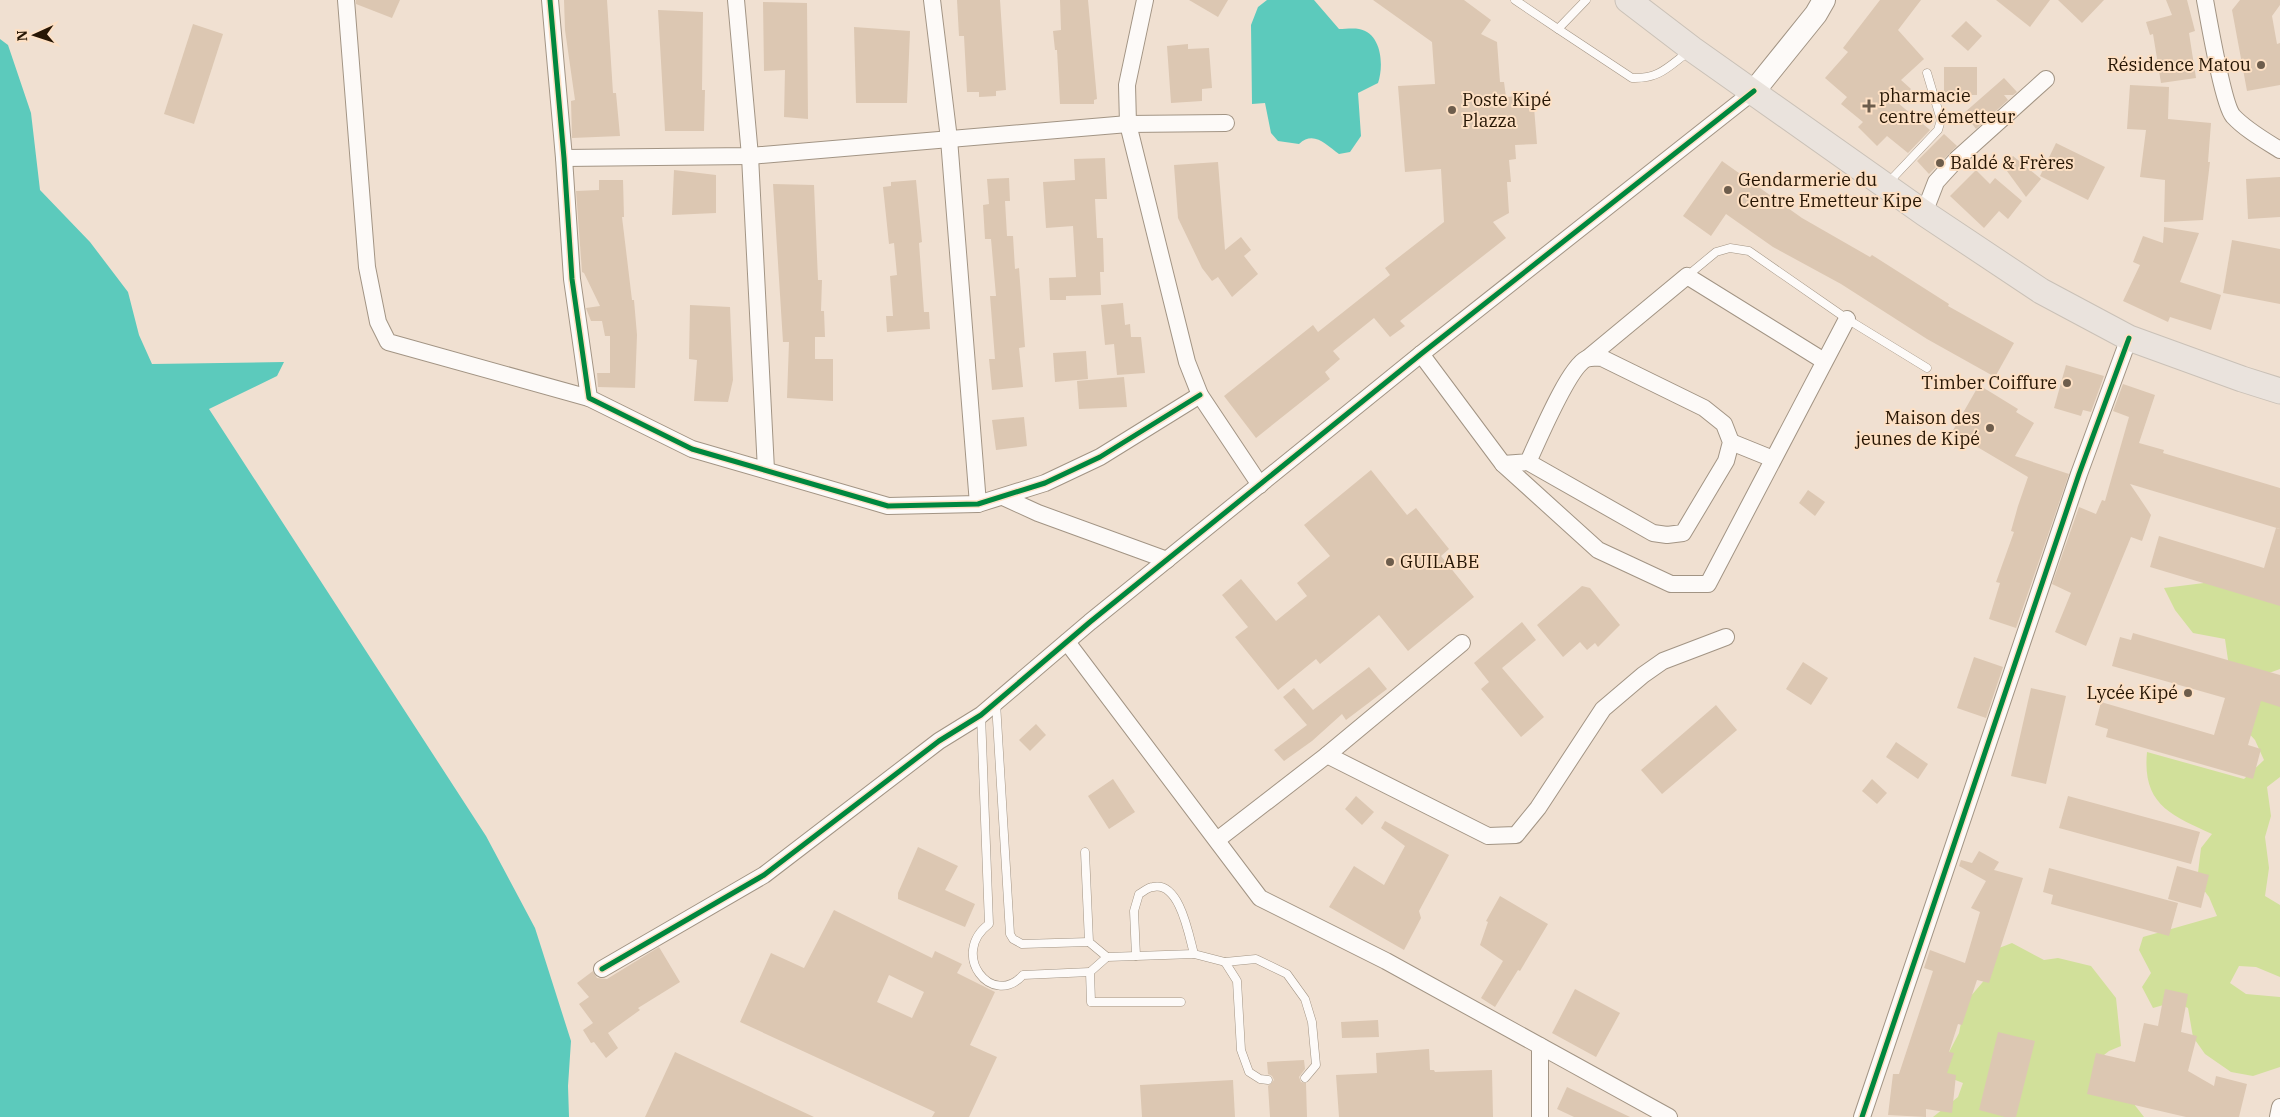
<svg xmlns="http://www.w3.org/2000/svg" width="2280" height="1117" viewBox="0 0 2280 1117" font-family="'IBM Plex Serif',serif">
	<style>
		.green { fill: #d1e09a }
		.water { fill: #5ccabc }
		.building { fill: #dcc7b2; fill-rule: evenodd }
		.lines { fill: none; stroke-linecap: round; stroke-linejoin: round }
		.service-casing { stroke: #a29484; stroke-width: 9 }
		.minor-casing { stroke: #a29484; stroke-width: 18 }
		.secondary-casing { stroke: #a29484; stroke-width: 24 }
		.primary-casing { stroke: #cac1b7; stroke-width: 27 }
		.service { stroke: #fdfaf8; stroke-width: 8 }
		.minor { stroke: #fdfaf8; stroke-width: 16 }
		.secondary { stroke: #fdfaf8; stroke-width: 22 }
		.primary { stroke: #eae3dd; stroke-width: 25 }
		.cycleway-casing { stroke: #fde0c4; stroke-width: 8 }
		.cycleway { stroke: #00873e; stroke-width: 5 }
		.poi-dot { fill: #6d5d4c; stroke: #fde0c4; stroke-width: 2 }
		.labels { text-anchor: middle; stroke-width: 4; stroke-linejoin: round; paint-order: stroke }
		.poi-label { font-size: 18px; fill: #271604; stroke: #fde0c4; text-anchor: start }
	</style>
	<rect width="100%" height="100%" fill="#f0e0d1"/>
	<g class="green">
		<path d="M2204,583h76v86l-11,4 -40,-6 -4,-28 -32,-6 -18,-23 -11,-22z"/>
		<path d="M2280,687v90l-13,10 4,29 -6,21 4,31 -4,28 15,9v72l-24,-10 -17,-1 -9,17 16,11 34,3v70l-27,9 -22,-4 -26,-18 -12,-17 -5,-29 -14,-6 -21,6 -11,-21 9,-14 -12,-23 4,-13 74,-21 -8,-19 -12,-16 4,-33 11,-14c-42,-19 -70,-30 -65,-82l97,27 20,-19 -9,-20 -11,-12 -2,-15z"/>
		<path d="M2012,943l32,17 14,-2 33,8 25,32 5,48 -12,5 -10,8 45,58h-211l25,-20 5,-14 -18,-7 1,-18 13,-25 6,-30 22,-26 12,-29z"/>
	</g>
	<g class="water">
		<path d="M1267,0h47l25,29c6,0 14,-1 20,0 23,4 25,37 19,54l-20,10 3,43 -11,16 -11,2c-13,-9 -25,-24 -40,-10l-21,-3 -7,-8 -6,-30 -13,1 -1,-79 7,-18z"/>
		<path d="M0,39l8,6 23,68 9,77 50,52 38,50 11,43 13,29 132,-2 -7,14 -68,33 277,427 49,92 36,113 -3,45 1,31h-569z"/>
	</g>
	<g class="building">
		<path d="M356,0h44l-8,18 -36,-14z"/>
		<path d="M564,0h43l6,93h3l4,43 -48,2 -1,-37 4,-1 -10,-70z"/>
		<path d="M957,0h43l6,90 -10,1v5l-17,1v-5h-12l-3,-56h-5z"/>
		<path d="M1060,0h28l9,99 -3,1v4h-34l-3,-54h-2l-2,-19 8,-1z"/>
		<path d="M1189,0h39l-10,17z"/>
		<path d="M1373,0h91l27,20 -10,14 16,8 3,40h4l2,15 27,-2 4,49 -22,1 1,14 -7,1 2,22h-4l2,31 -16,9 13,16 -106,83 5,5 -15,11 -16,-19 -41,33 7,8 -15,13 5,7 -74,59 -32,-42 89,-71 5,7 72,-57 -5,-7 59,-46 -3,-53 -36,3 -7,-86 37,-2 -3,-42z"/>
		<path d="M1880,0h41l-23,30 26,29 -23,21 10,9 -13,14 32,27 -22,23 -21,-17 -10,10 -19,-19 5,-5 -22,-18 6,-7 -22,-19 23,-26 -5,-4z"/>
		<path d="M1996,0h54l-20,27z"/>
		<path d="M2058,0h46l-22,23z"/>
		<path d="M2166,0h21l8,31 -6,2 7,45 -35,5 -8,-49 -3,1 -4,-13 26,-7z"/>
		<path d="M2240,0h40v5l-8,11 5,28 3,-1v42l-33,6 -15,-81z"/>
		<path d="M763,2l44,1 1,116 -24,-2 1,-47 -21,1z"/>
		<path d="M658,10l45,2 -1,78h3l-1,41h-39z"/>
		<path d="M1966,21l16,15 -14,15 -17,-15z"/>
		<path d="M193,24l30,10 -29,90 -30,-10z"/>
		<path d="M854,27l56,4 -3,72h-51z"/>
		<path d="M1188,44v5l21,-1 3,40 -10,1v12l-31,2 -4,-57z"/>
		<rect x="1944" y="67" width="33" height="28"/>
		<path d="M2004,78l13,14 -4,3h-9l4,5 -32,29 -12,-16z"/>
		<path d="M2130,85l39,2 -1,32 43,4 -3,39h2l-7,58 -39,2 1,-42 -25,-3 6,-47 -19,-1z"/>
		<path d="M1944,134l13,12 -28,28 -12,-13z"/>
		<path d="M2056,143l49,24 -17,33 -48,-24z"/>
		<path d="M2013,156l28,23 -15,18 -22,-30z"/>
		<path d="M1105,158l2,41h-12l2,39h6l1,34h-4l1,23 -35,1v4h-16l-1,-22 27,-1 -3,-51 -27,2 -3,-46 32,-2 -1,-21z"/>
		<path d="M1722,161l80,57 68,39 2,-2 77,49 -1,2 66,37 -19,34 -68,-38 -86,-55 -68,-37 -47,-33 -15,22 -28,-20z"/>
		<path d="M1218,162l7,88 16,-13 10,13 -7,6 14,18 -26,23 -14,-20 -6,4 -10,-13 -24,-50 -4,-53z"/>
		<path d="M674,170l42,5v38l-44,2z"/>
		<path d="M1976,170l14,14 5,-6 27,23 -14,18 -9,-8 -15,17 -34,-32z"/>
		<path d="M2280,177v40l-32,2 -2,-40z"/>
		<path d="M1009,178l1,23h-5l2,35h6l2,33 4,-1 6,79 -6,1 4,39 -31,3 -3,-31h6l-5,-63h6l-5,-57h-6l-2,-34 6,-1 -2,-25z"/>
		<path d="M599,180h24l1,37h-2l10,83h2l3,35 -2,53 -37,-1 -1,-14h13v-37h-5l-3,-15h-11l-5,-13 14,-2 -16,-33 -2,-1 -6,-81 23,-1z"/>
		<path d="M916,180l6,62 -3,1 5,69h5l1,17 -43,3 -1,-16h7l-3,-40 7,-1 -3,-32 -5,1 -6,-57 8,-1v-4z"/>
		<path d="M773,184l41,1 4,95h4l-1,31h3l1,26h-10v22h18v42l-46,-3 2,-56h-6z"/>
		<path d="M2164,227l35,6 -19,49 41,13 -10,35 -41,-13 -2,5 -45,-21 17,-36 -7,-3 10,-26 20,7z"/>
		<path d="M2232,240l48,9v55l-57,-11z"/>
		<path d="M1123,303l2,22 5,-1 1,13h10l4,36 -28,2 -3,-31 -9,1 -4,-40z"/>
		<path d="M690,305l40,2 3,73 -5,22 -34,-1 3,-41 -8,-1z"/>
		<path d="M1086,351l2,28 -33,3 -2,-29z"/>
		<path d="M2066,365l38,11 -13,36 -8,-2 -2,6 -27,-8z"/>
		<path d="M1124,377l3,30 -48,2 -2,-28z"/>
		<path d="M2123,384l32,11 -16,48 25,7 -1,3 117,35v41l-150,-45 21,31 -9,26 -11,-4 -45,109 -31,-14 16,-39 -19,-9 27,-77 17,7 6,-14 3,1 24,-84 -16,-6z"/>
		<path d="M1979,385l39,24 -2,3 18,11 -19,33 54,18 -53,154 -27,-9 11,-36 -4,-1 18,-50 -3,-1 7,-25 10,-29 -76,-45z"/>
		<path d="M1024,417l3,29 -31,4 -4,-30z"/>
		<path d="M1371,470l36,45 9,-7 33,41 -8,7 33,41 -66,54 -29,-36 -59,49 -4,-5 -38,31 -43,-53 13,-10 -26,-32 19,-16 35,42 31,-25 -10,-13 33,-27 -26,-31z"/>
		<path d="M1808,490l17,12 -10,14 -16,-13z"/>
		<path d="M2276,528l4,1v77l-130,-39 9,-31 105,32z"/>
		<path d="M1582,586l8,2 30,37 -22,22 -3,-4 -8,7 -7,-8 -17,15 -26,-32z"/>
		<path d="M1522,622l14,18 -34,28 42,49 -23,20 -40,-48 8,-7 -15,-19z"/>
		<path d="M2133,633l147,42v32l-19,-6 -13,44 13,4 -8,30 -147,-42 2,-8 -13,-4 6,-23 113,33 11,-37 -113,-32 8,-29 11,3z"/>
		<path d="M1974,657l29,10 -17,51 -29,-10z"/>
		<path d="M1803,662l25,16 -17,27 -25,-16z"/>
		<path d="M1369,667l18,22 -41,31 -4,-6 -30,27 -28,20 -10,-11 33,-25 -24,-28 11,-9 19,22z"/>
		<path d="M2031,688l35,8 -20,88 -35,-8z"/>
		<path d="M1716,705l21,25 -75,64 -21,-24z"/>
		<path d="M1036,724l10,11 -16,16 -11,-11z"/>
		<path d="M1896,742l32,22 -10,15 -32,-22z"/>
		<path d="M1113,779l22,33 -26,17 -21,-33z"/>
		<path d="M1872,779l15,14 -10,11 -15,-13z"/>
		<path d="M1356,796l18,16 -12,13 -17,-16z"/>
		<path d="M2068,796l132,36 -9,32 -132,-36z"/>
		<path d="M1385,821l64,34 -30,56 2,7 -17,32 -75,-43 25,-41 30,19 21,-39 -24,-18z"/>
		<path d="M918,847l40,19 -13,24 30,14 -10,23 -67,-28v-6z"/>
		<path d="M1979,851l20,11 -5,8 29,8 -34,105 -12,-3 -15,45 -4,-1 -9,28 5,1 -7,20 9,2 -4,38 -26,-4v8l-38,-2 5,-41h6l34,-103 -9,-3 6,-18 35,13 15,-51 -9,-4 15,-27 -27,-15 2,-6 11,3z"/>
		<path d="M2177,866l32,9 -8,33 -33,-9z"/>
		<path d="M2049,868l129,35 -9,33 -118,-32 2,-9 -10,-3z"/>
		<path d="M1500,896l48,28 -28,47 -2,-1 -23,37 -14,-9 22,-37 -23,-16 8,-23 -2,-1z"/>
		<path d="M834,910l98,48 3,-7 27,13 -5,9 38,19 -25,53 27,12 -28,60h-37l3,-5 -195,-90 31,-69 33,15zM889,975l35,17 -12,26 -35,-16z"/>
		<path d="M659,947l21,35 -42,26 2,2 -32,23 10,15 -12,10 -12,-16 -3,1 -8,-13 10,-7 -14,-19 10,-7 -12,-14 16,-12 4,7 10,1z"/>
		<path d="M1575,989l45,24 -24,44 -44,-24z"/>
		<path d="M2165,989l23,5 -7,38 16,4 -9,35 26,15 2,-10 31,8 -8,33h-53l-99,-23 9,-41 39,9 9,-39 14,3z"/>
		<path d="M1378,1020l1,17 -37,1 -1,-16z"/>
		<path d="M1998,1032l37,9 -19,76h-11l-26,-7z"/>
		<path d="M1429,1049l1,21h4l1,2 57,-2 1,47h-154l-3,-42 41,-2 -1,-20z"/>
		<path d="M675,1052l139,65h-169z"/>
		<path d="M1304,1060l1,9 -6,8 2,5 5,1 1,34h-37l-2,-31 6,-6 -2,-4 -4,-2 -1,-12z"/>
		<path d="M1233,1080l2,37h-93l-2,-32z"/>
		<path d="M1567,1087l63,30h-56l-17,-8z"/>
	</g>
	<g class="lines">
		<g class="service-casing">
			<g id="service">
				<path d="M1515,0l43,29 28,-29"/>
				<path d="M1558,29l74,49c27,1 36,-11 56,-26"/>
				<path d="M1887,184l51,-54 3,-10 -14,-47"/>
				<path d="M1687,276l29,-24 14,-4 19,3 98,68 80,49"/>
				<path d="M996,703l14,231 3,5 9,5 67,-2"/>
				<path d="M981,715l8,209c-40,30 3,85 34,51l67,-3"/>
				<path d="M1085,852l4,90 18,15 -17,15 1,30h90"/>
				<path d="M1136,956l-2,-45 5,-17c4,-2 9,-7 14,-7 27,-6 36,49 41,67"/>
				<path d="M1107,957l87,-3 31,8"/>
				<path d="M1268,1080l-8,-1 -11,-7 -8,-22 -4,-69 -12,-19 31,-3 31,15 18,25 7,23 4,43 -11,13"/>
			</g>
		</g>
		<g class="minor-casing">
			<g id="minor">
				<path d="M346,0l21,267 11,55 10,20 201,56"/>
				<path d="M550,0l14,158 8,121 17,119 103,51 196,57 90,-2 67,-21 55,-26 100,-62"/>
				<path d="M736,0l14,156 16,314"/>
				<path d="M932,0l17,139 29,365"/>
				<path d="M1145,0l-18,85 1,39 59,238 13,33 60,90"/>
				<path d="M2205,0c4,21 18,104 28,116 13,14 31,24 47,34"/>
				<path d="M564,158l186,-2 378,-32 98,-1"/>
				<path d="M1924,213l12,-31 21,-23 89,-80"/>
				<path d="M1421,354l82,110 95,86 73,34h37l139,-265"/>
				<path d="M1588,358l99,-82 137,85"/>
				<path d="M1731,442l42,17"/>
				<path d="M1503,464l25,-2c10,-21 40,-94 58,-103 5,-2 11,-1 16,-1l102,50 20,16 7,18 -5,19 -43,72 -16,2 -14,-2 -125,-71"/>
				<path d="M1003,497l35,16 129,47"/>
				<path d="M1067,642l193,256 126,63 283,156"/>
				<path d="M1327,755l161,81 28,-1 22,-27 65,-99 40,-34 20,-14 63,-24"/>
				<path d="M1217,840l110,-85 135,-112"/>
				<path d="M602,969l162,-94 175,-134 42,-26 109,-93 331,-268 333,-263"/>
				<path d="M1540,1117v-71"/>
				<path d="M1862,1117l217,-643 50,-136"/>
				<path d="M2278,1117l2,-10"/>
			</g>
		</g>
		<g class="secondary-casing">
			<path id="secondary" d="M1754,91l62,-77 8,-14"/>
		</g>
		<g class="primary-casing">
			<path id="primary" d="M1628,0l64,49 232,164 117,78 88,47 113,41 38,12"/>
		</g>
		<use href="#service" class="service"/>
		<use href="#minor" class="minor"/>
		<use href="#secondary" class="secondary"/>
		<use href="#primary" class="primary"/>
		<g class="cycleway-casing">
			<g id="cycleway">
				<path d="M550,0l14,158 8,121 17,119 103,51 196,57 90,-2 67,-21 55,-26 100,-62"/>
				<path d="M602,969l162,-94 175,-134 42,-26 109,-93 331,-268 333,-263"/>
				<path d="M1862,1117l217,-643 50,-136"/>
			</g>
		</g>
		<use href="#cycleway" class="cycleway"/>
	</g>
	<g class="poi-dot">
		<circle cx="2261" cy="65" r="5"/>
		<path d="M1866.5 98.5h5v5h5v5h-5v5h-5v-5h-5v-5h5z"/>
		<circle cx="1452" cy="110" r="5"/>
		<circle cx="1940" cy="163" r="5"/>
		<circle cx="1728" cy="190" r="5"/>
		<circle cx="2067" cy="383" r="5"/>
		<circle cx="1990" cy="428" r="5"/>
		<circle cx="1390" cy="562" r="5"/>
		<circle cx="2188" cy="693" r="5"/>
	</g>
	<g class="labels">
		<g class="poi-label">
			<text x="2251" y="71" text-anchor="end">Résidence Matou</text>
			<text x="1879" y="102">pharmacie<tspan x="1879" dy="21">centre émetteur</tspan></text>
			<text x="1462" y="106">Poste Kipé<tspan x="1462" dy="21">Plazza</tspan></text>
			<text x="1950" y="169">Baldé &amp; Frères</text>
			<text x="1738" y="186">Gendarmerie du<tspan x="1738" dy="21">Centre Emetteur Kipe</tspan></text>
			<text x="2057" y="389" text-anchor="end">Timber Coiffure</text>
			<text x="1980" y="424" text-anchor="end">Maison des<tspan x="1980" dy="21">jeunes de Kipé</tspan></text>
			<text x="1400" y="568">GUILABE</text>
			<text x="2178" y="699" text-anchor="end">Lycée Kipé</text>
		</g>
	</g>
	<g transform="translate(35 35) rotate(267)" stroke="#fde0c4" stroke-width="4" paint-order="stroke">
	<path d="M0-4L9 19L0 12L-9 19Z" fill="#271604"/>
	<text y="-8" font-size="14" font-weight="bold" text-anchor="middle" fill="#271604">N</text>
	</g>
</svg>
